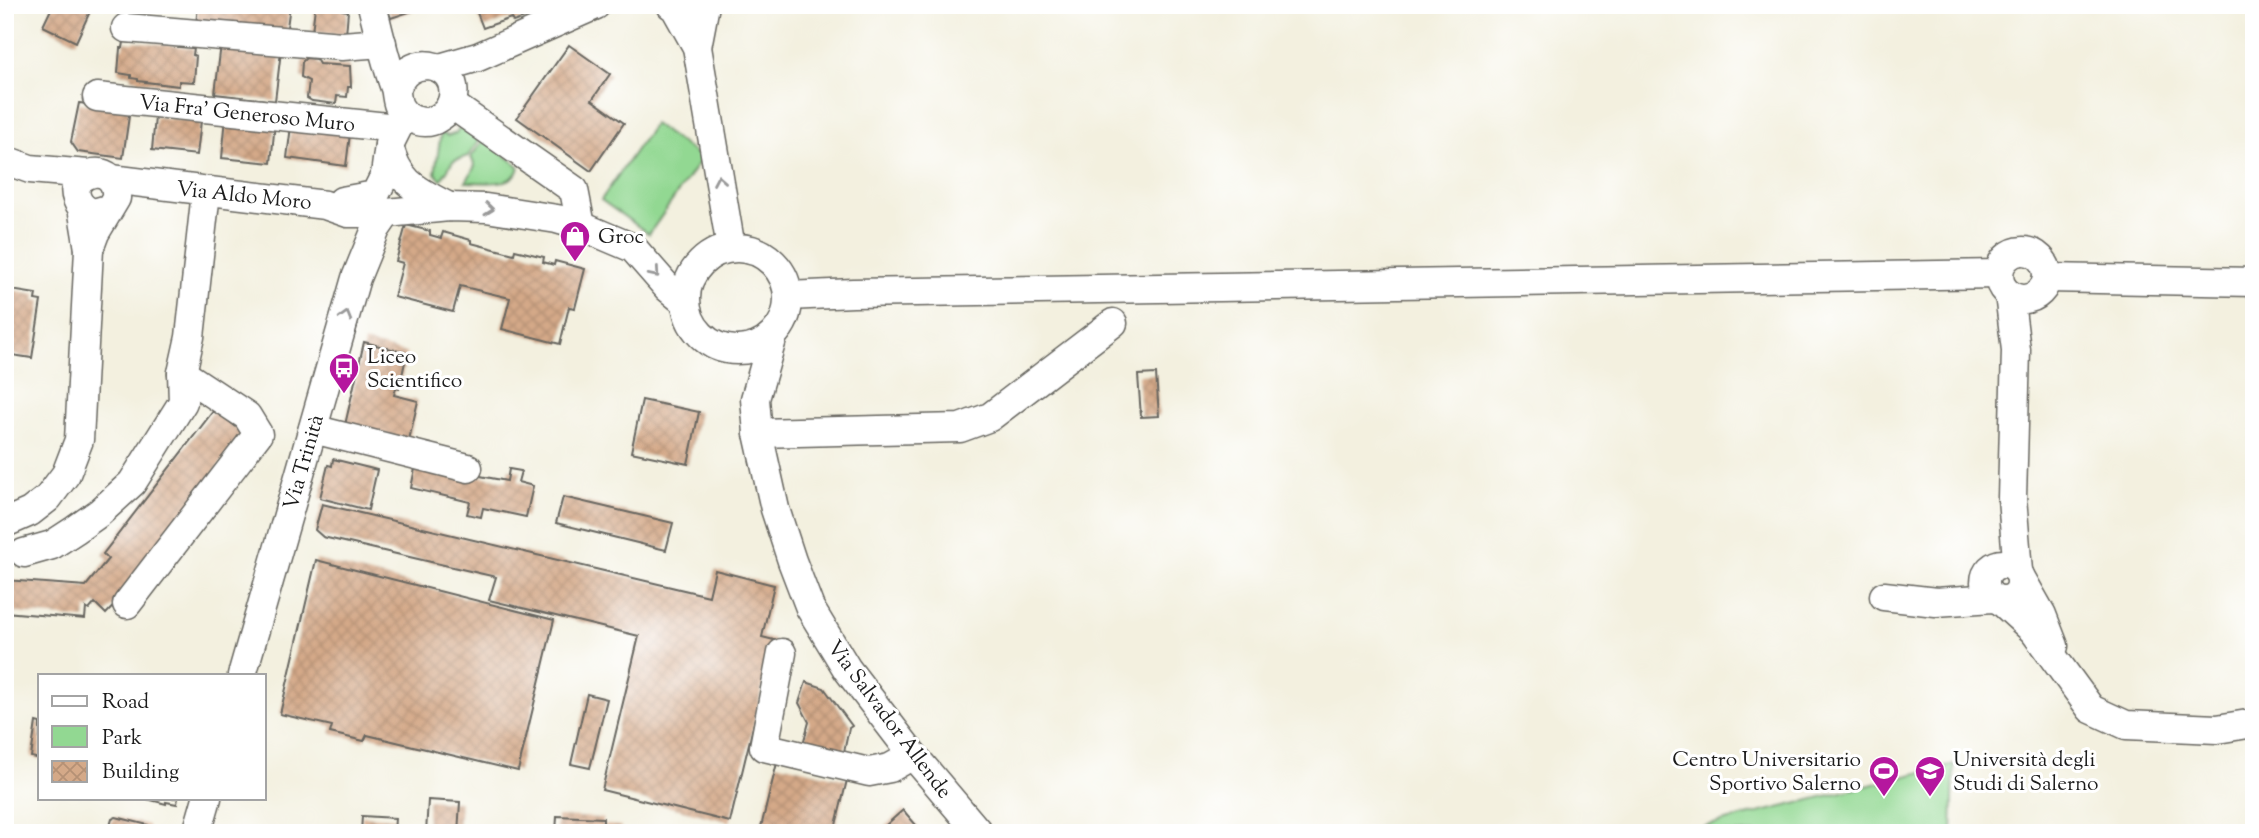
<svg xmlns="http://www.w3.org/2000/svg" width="2259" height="838" viewBox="0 0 2259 838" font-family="'Sorts Mill Goudy',serif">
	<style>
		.green { fill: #92d892; stroke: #577a57; stroke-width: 2 }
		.building { fill: url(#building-cross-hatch) }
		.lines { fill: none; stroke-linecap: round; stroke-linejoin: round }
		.minor-casing { stroke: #676660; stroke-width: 31 }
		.minor { stroke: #fff; stroke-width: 28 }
		.oneway { stroke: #999 }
		.labels { text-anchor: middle; stroke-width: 6; stroke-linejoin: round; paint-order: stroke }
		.street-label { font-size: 21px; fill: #1c1c1c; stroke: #fff }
		.poi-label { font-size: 21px; fill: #1c1c1c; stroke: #fff; text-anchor: start }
	</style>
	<defs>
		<pattern id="building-cross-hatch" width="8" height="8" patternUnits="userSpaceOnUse" patternTransform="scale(1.75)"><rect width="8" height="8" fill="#d4a988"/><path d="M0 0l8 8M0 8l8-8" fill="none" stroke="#b59175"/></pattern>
	</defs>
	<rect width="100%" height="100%" fill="#fff"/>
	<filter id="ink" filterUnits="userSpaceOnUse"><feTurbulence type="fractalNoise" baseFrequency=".0143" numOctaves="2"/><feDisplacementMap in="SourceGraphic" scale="14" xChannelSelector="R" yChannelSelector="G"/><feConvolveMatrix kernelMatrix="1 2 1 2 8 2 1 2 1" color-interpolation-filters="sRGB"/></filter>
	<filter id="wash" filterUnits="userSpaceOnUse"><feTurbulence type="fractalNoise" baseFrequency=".00686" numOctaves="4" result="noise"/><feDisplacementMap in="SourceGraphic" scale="28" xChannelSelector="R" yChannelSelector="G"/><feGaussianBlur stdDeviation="1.57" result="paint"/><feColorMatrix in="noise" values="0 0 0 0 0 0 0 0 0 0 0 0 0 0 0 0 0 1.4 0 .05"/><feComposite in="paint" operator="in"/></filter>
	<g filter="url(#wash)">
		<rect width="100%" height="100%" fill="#f3f0df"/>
		<g class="green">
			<path d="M654,124l48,34 -53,76 -48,-34z"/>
			<path d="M461,125l18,15 -11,16 -15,5 -12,19 -6,-7 6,-40 7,3 8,-3z"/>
			<path d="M484,139l35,27c-3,22 -35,16 -53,16l9,-16 -4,-9z"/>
			<path d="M1954,764l-2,69h-274z"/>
		</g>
		<g id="blocks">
			<g class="building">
				<path d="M53,5h40l-17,37 -33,-16z"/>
				<path d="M198,5h92l-4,30 -90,-10z"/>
				<path d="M318,5h25l-1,5 6,1 -2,24 -34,-3 3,-25 3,1z"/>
				<path d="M386,5h41v1l-36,12z"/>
				<path d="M474,5h84v1l-45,16 -2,-4 -28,10z"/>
				<path d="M135,41l59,7 -1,7 3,1 -2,26 -15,-1v5l-41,-5v-2l-7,-1v-3l-13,-2 2,-25h3l1,-6 10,1z"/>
				<path d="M221,44l60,7 -6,50 -60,-7z"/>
				<path d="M569,45l41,29 -18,26 32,23 -33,48 -74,-53z"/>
				<path d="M306,58l10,1 3,5 31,2 1,21h-3l-1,10 -10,-1 -1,8 -24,-3 -5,-3 2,-17 -8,-4 1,-15z"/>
				<path d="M79,103l51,6 -7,49 -45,-6 -7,-10z"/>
				<path d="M155,117l46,4 -4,34 -45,-5z"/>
				<path d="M226,118l49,5 -4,40 -49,-5z"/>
				<path d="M291,126l59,8 -4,32 -59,-8z"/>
				<path d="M406,225l24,6v4l11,3 2,-6 28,8v3l43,11 1,-4 29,7 -1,5 11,3 1,-4 30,8 -10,39 -6,-1 -9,37 -58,-15 8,-31 -50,-12 -7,26 -59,-15 9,-34 -7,-2z"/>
				<path d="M5,289l31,5 -1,6 6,1 -9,57 -27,-4z"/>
				<path d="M364,342l43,11 -8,36 -3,-1 -2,7 24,6 -9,39 -64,-15z"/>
				<path d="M1156,374l3,42 -18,1 -3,-42z"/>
				<path d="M642,400l57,12 -11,52 -57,-12z"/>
				<path d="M214,410l29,22 -107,150 -30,32 -11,-11 -6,7 -3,-2 -1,11 -80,-7v-32l81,6 22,-27 -5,-5z"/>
				<path d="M333,459l44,11 -9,40 -48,-12 8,-33 4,1z"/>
				<path d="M416,464l91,17 2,-12 12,2 -3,11 15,4 -7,31 -43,-9 -2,9 -14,-3 3,-12 -59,-14z"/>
				<path d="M563,497l110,26 -7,27 -110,-27z"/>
				<path d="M322,504l387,92 6,-26 59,15 -12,52 12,3 -44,182 -128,-32 37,-154 -150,-36 7,-23 -173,-40 -8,-7z"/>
				<path d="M316,560l238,60 -36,151 -151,-36 -3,6 -34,-8 2,-7 -52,-12z"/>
				<path d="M806,682l18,6 28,38 -3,2 -6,29 -41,-9 7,-26 -10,-19z"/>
				<path d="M587,694l20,5 -17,69 -19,-4z"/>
				<path d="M36,722l4,1v36l-9,-2z"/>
				<path d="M777,763l70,17 -13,53h-48l-25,-6z"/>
				<path d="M143,798h35l-1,6 -11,-2v2z"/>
				<path d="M428,800l32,2 -2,31h-32z"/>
				<path d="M903,810l20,23h-46z"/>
				<path d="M362,816l33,2 -1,15h-33z"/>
				<path d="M557,816l46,2v7l18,1v7h-65z"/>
				<path d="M116,817l32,8 1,8h-41l4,-14z"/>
			</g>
		</g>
	</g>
	<g filter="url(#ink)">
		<use href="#blocks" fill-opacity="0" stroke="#676660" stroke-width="2"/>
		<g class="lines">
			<g class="minor-casing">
				<g id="minor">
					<path d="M372,5c7,28 13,56 23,83 2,7 1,14 5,20 8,13 26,18 38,10 8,-4 14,-12 15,-21 6,-36 -48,-46 -57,-6"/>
					<path d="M671,5l3,1 23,41 34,201"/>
					<path d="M126,28l216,18 40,-3"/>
					<path d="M697,47l8,-42"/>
					<path d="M440,68l38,-11 118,-52"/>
					<path d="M97,97l300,31"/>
					<path d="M451,104l123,86 7,36"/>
					<path d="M389,145c8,38 29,46 60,62"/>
					<path d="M5,160l25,9 58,5"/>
					<path d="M111,179l214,26 23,8h39l62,-6 37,1 71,11 24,7 52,22 35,40 17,14"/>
					<path d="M342,201l33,-6 10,-20 4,-30 15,-30"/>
					<circle cx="737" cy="299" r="51"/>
					<path d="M89,249l6,-16 21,-35c3,-39 -50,-28 -39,1 3,8 9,12 17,14l14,-4"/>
					<circle cx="2023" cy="275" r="24"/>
					<path d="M2047,278l207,4"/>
					<path d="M2009,294l7,56 -4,148 6,73"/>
					<path d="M788,296l65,-3 1146,-19"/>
					<path d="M773,336l-18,63 3,34 17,76 17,52 18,47 37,61 66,86 66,78"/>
					<path d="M313,429l155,39"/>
					<path d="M758,433l202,-5 30,-11 123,-94"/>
					<path d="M5,523l25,-11 18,-14 18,-24 13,-34 10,-191 -7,-42"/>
					<path d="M24,553l28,-8 23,-15 24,-17 33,-30 51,-81 -1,-29 8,-36 16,-145"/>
					<circle cx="2003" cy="582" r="18"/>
					<path d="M2021,578l21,37 12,31"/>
					<path d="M1884,596l52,6 57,-4"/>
					<path d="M2000,600l34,31 57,78 35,16 91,4 37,-6"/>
					<path d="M127,604l131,-170 -11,-18 -65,-43"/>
					<path d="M782,653l-18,94 105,25 21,-4 23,-13"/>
					<path d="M242,675l114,-397 20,-49 11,-16"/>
					<path d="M197,833l10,-35"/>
				</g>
			</g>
			<use href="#minor" class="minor"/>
		</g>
		<defs><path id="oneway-chevron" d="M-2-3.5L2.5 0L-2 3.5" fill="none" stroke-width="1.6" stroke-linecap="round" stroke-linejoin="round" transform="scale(1.75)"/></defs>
		<g class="oneway">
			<use href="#oneway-chevron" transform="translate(719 180) rotate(-100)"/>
			<use href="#oneway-chevron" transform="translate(489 209) rotate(6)"/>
			<use href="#oneway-chevron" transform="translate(655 273) rotate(49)"/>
			<use href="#oneway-chevron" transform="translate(346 316) rotate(-74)"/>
		</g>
	</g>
	<defs>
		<g id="shop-pin" transform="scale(1.575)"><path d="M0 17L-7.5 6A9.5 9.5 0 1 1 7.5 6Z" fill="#b5179e" stroke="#fff"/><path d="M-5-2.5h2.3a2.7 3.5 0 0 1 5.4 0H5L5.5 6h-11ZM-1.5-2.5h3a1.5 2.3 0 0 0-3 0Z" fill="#fff"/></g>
		<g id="bus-pin" transform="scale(1.575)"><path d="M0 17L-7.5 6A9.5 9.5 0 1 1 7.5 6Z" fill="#b5179e" stroke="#fff"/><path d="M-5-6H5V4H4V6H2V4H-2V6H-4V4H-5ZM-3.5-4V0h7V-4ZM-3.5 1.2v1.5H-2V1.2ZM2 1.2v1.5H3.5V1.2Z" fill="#fff"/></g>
		<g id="stadium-pin" transform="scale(1.575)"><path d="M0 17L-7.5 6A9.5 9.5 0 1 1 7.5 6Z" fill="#b5179e" stroke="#fff"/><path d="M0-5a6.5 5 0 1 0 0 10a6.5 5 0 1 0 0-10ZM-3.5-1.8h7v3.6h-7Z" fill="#fff"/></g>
		<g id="university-pin" transform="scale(1.575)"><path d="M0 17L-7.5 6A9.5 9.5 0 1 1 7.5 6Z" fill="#b5179e" stroke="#fff"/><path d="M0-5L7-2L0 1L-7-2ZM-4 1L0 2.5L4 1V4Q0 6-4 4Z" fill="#fff"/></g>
	</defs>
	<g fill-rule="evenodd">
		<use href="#shop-pin" x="575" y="236"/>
		<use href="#bus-pin" x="344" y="368"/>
		<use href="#stadium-pin" x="1884" y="771"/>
		<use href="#university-pin" x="1930" y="771"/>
	</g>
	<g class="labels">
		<g class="street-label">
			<text transform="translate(247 113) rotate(6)" y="7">Via Fra’ Generoso Muro</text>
			<text transform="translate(244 195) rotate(6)" y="7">Via Aldo Moro</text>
			<text transform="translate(303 462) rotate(-74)" y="7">Via Trinità</text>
			<text transform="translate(890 719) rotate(53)" y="7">Via Salvador Allende</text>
		</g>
		<g class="poi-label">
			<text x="598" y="243">Groc</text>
			<text x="367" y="363">Liceo<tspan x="367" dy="24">Scientifico</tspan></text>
			<text x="1861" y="766" text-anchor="end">Centro Universitario<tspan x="1861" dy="24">Sportivo Salerno</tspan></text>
			<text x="1953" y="766">Università degli<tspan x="1953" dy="24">Studi di Salerno</tspan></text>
		</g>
	</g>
	<rect width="2259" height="838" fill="none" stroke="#fff" stroke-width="28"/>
	<rect x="38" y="674" width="228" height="126" fill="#ffffff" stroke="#a4a4a4" stroke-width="2"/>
	<rect x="52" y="696" width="35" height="10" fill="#ffffff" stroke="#a4a4a4" stroke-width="2"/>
	<text x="102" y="708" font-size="21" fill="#1c1c1c">Road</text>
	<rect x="52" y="726" width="35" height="21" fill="#92d892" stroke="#a4a4a4" stroke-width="2"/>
	<text x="102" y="744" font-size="21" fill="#1c1c1c">Park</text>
	<rect x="52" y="761" width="35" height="21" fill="url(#building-cross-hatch)" stroke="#a4a4a4" stroke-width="2"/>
	<text x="102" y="778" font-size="21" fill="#1c1c1c">Building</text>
</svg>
